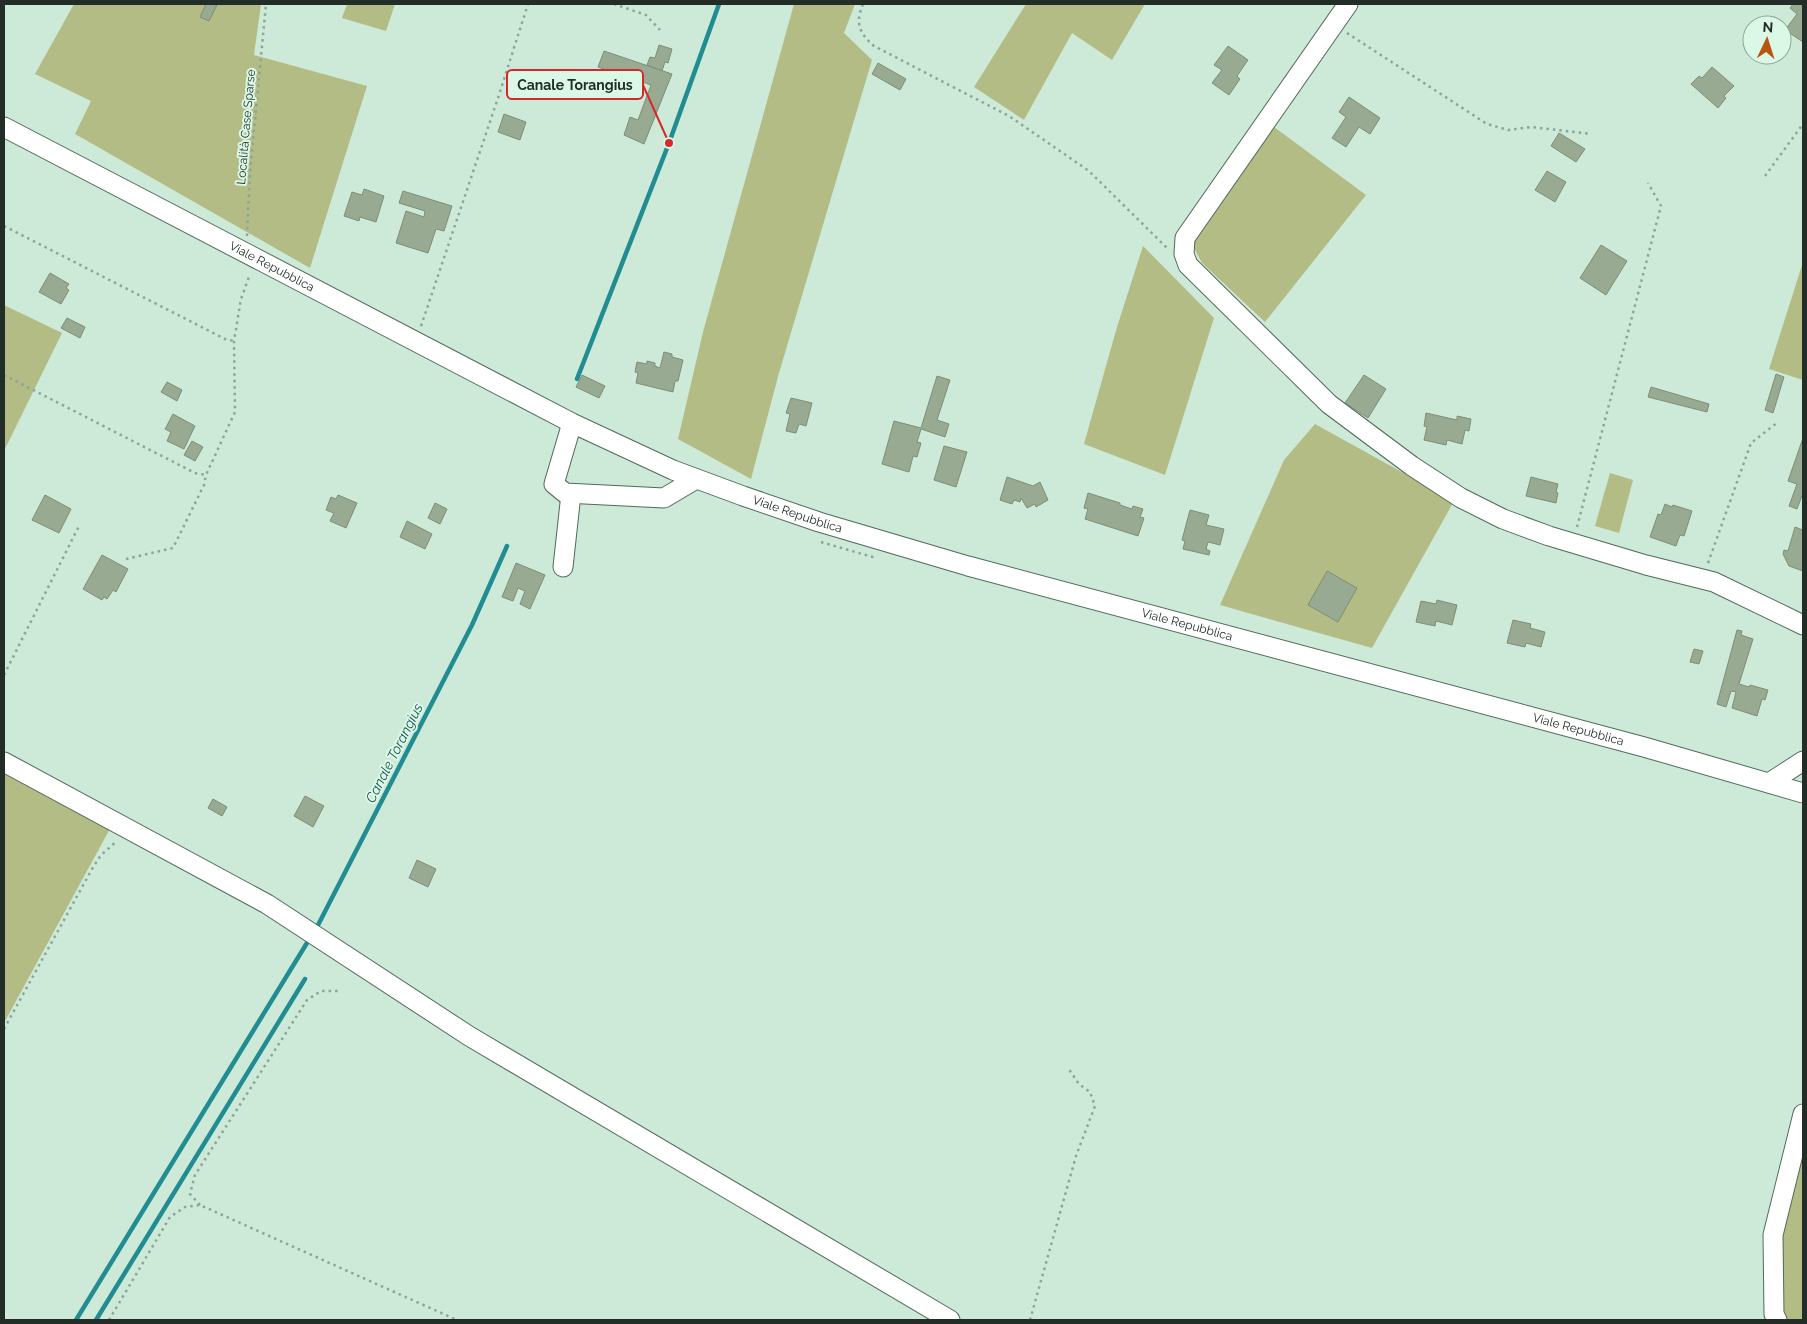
<svg xmlns="http://www.w3.org/2000/svg" width="1807" height="1324" viewBox="0 0 1807 1324" font-family="Raleway,sans-serif">
	<style>
		.green { fill: #b4bc85 }
		.lines { fill: none; stroke-linecap: round; stroke-linejoin: round }
		.stream { stroke: #218c91; stroke-width: 4.5 }
		.building { fill: #99aa92; stroke: #7e8e77 }
		.minor-casing { stroke: #506a5a; stroke-width: 21 }
		.path { stroke: #8da496; stroke-width: 2.5; stroke-dasharray: 2.5 4; stroke-linecap: butt }
		.minor { stroke: #fff; stroke-width: 19 }
		.labels { text-anchor: middle; stroke-width: 4; stroke-linejoin: round; paint-order: stroke }
		.street-label { font-size: 12px; fill: #222d27; stroke: #daf8e5 }
		.water-label { font-size: 14px; font-style: italic; fill: #185155; stroke: #daf8e5 }
		.leader { fill: none; stroke: #d62828; stroke-width: 2 }
		.callout-dot { fill: #d62828; stroke: #daf8e5; stroke-width: 2 }
		.callout { fill: #daf8e5; stroke: #d62828; stroke-width: 2 }
		.callout-label { font-size: 14px; text-anchor: middle; font-weight: bold; fill: #222d27 }
	</style>
	<rect width="100%" height="100%" fill="#cdead8"/>
	<g class="green">
		<path d="M74,4h187l-7,51 113,31 -57,182 -235,-134 16,-33 -56,-27z"/>
		<path d="M347,4h48l-9,27 -44,-13z"/>
		<path d="M794,4h61l-11,29 28,27 -93,313 -28,106 -73,-40 25,-107z"/>
		<path d="M1026,4h119l-33,56 -40,-27 -48,87 -50,-33z"/>
		<path d="M1274,127l92,68 -101,127 -63,-59 -9,-17 1,-7z"/>
		<path d="M1143,246l71,72 -49,157 -81,-31 33,-117z"/>
		<path d="M1803,262v118l-34,-11z"/>
		<path d="M4,305l58,28 -58,118z"/>
		<path d="M1315,424l139,77 -82,147 -152,-43 64,-145z"/>
		<path d="M1610,473l23,7 -14,53 -24,-7z"/>
		<path d="M4,768l107,59 -107,196z"/>
		<path d="M1803,1137v183h-18l-10,-32 13,-99z"/>
	</g>
	<g class="lines">
		<g class="stream">
			<path d="M577,379l92,-236 50,-139"/>
			<path d="M316,929l156,-304 35,-79"/>
			<path d="M76,1320l234,-382"/>
			<path d="M96,1320l209,-341"/>
		</g>
	</g>
	<g class="building">
		<path d="M206,4l11,1 -8,16 -9,-4z"/>
		<path d="M1793,4h7l3,2v36l-18,-12 12,-16 -7,-6z"/>
		<path d="M659,45l13,4 -4,14 -3,-1 -3,9 -15,-6 3,-8 5,1z"/>
		<path d="M1228,46l20,14 -11,16 3,3 -11,16 -17,-12 10,-13 -8,-5z"/>
		<path d="M604,51l68,23 -28,70 -20,-9 6,-18 8,3 13,-35 -53,-18z"/>
		<path d="M878,63l28,16 -6,11 -28,-16z"/>
		<path d="M1712,67l22,19 -10,10 2,2 -8,10 -27,-24 8,-8 3,2z"/>
		<path d="M1349,97l31,21 -10,16 -11,-7 -13,20 -14,-9 14,-21 -7,-5z"/>
		<path d="M504,114l22,8 -6,18 -22,-8z"/>
		<path d="M1559,133l26,16 -9,13 -25,-16z"/>
		<path d="M1547,171l19,11 -11,20 -20,-12z"/>
		<path d="M364,189l20,7 -8,26 -16,-5 -1,4 -15,-5 8,-24 10,3z"/>
		<path d="M403,191l49,15 -8,25 -8,-2 -8,24 -32,-10 10,-32 18,6 1,-6 -26,-8z"/>
		<path d="M1601,245l26,16 -21,34 -26,-17z"/>
		<path d="M50,273l19,11 -3,4 3,2 -8,14 -22,-12z"/>
		<path d="M67,318l18,9 -5,11 -19,-10z"/>
		<path d="M664,352l8,2v3l11,3 -5,21h-3l-2,11 -37,-9 2,-10 -3,-1 2,-10 10,2v-3l8,2v3l5,2z"/>
		<path d="M1776,374l8,3 -11,36 -8,-3z"/>
		<path d="M582,375l23,11 -6,12 -23,-11z"/>
		<path d="M1364,375l22,14 -18,29 -23,-15z"/>
		<path d="M937,376l13,4 -13,40 12,4 -4,13 -24,-8 -4,13 4,1 -4,14 -4,-1 -4,16 -27,-8 12,-43 27,7z"/>
		<path d="M167,382l15,8 -5,11 -16,-9z"/>
		<path d="M1651,387l58,17 -2,8 -59,-15z"/>
		<path d="M791,398l21,5 -6,23 -7,-2 -3,9 -10,-2 4,-17 -4,-1z"/>
		<path d="M1426,413l31,7v-4l14,3 -2,12 -4,-1 -3,14 -15,-4 -1,5 -22,-5 3,-13 -3,-1z"/>
		<path d="M173,414l22,12 -11,23 -17,-8 4,-9 -6,-3z"/>
		<path d="M1803,438v55l-6,16 -8,-3 8,-22 -9,-3z"/>
		<path d="M192,441l11,6 -8,14 -11,-6z"/>
		<path d="M944,446l23,6 -11,35 -22,-7z"/>
		<path d="M1007,477l26,9 7,-4 8,18 -12,7 -1,-3 -8,4 -6,-10 -1,4 -6,-2 -2,4 -12,-4z"/>
		<path d="M1531,477l27,7 -2,8 2,1 -2,10 -30,-7z"/>
		<path d="M1088,493l32,10v2l12,4 1,-3 10,3 -3,8 4,1 -6,18 -53,-17 3,-10 -4,-1z"/>
		<path d="M45,495l26,14 -12,24 -27,-13z"/>
		<path d="M338,495l19,8 -11,25 -16,-7 4,-8 -8,-3 5,-13 5,2z"/>
		<path d="M435,503l12,6 -7,15 -12,-6z"/>
		<path d="M1665,504l7,3 1,-2 19,6 -8,25 -4,-1 -4,11 -26,-9 8,-23 3,1z"/>
		<path d="M1190,510l19,5 -3,10 18,4 -4,16 -12,-3 -2,7 4,2 -1,4 -26,-6 2,-8 -3,-1z"/>
		<path d="M407,521l25,13 -7,15 -25,-12z"/>
		<path d="M1795,527l8,3v41l-14,-5 -6,-12 1,-4 4,1z"/>
		<path d="M102,555l26,14 -12,23 -3,-2 -6,9 -3,-2 -2,3 -19,-11z"/>
		<path d="M516,563l29,12 -15,34 -10,-5 5,-13 -7,-3 -5,13 -11,-4z"/>
		<path d="M1327,571l30,17 -19,34 -30,-17z"/>
		<path d="M1437,600l20,5 -5,20 -16,-4 -1,5 -19,-4 5,-21 15,3z"/>
		<path d="M1513,620l18,4 -1,4 15,4 -4,15 -15,-4 -1,4 -18,-4z"/>
		<path d="M1737,630l5,1 -1,4 12,4 -14,45 10,3 1,-2 18,5 -3,10 -3,-1 -5,17 -25,-8 4,-16 -5,-1 -5,16 -9,-3z"/>
		<path d="M1694,649l9,2 -4,13 -9,-2z"/>
		<path d="M305,796l19,10 -11,21 -19,-11z"/>
		<path d="M213,799l14,8 -5,9 -14,-8z"/>
		<path d="M417,860l19,9 -8,18 -19,-9z"/>
	</g>
	<g class="lines">
		<g class="minor-casing">
			<g id="minor">
				<path d="M1348,4l-163,234 -1,16 4,11 141,139 83,62 49,32 42,21 46,17 97,29 68,17 89,43"/>
				<path id="s1" d="M4,127l568,296 101,47 70,26 76,26 149,44 676,181 159,46"/>
				<path d="M572,423l-18,61 11,9 99,5 32,-19"/>
				<path d="M563,567l8,-73"/>
				<path d="M4,762l263,142 202,132 481,284"/>
				<path d="M1769,783l34,-22"/>
				<path d="M1777,1320l-3,-6 -1,-79 30,-121"/>
			</g>
		</g>
		<g class="path">
			<path d="M614,4l32,11 14,15"/>
			<path d="M863,4c-8,19 -4,29 11,42l135,70 80,55 79,78"/>
			<path d="M1347,33l140,91 21,6 23,-3 60,7"/>
			<path d="M1765,176l38,-52"/>
			<path d="M4,226l221,113 9,2"/>
			<path d="M247,236l3,-63 16,-169"/>
			<path d="M421,326l77,-228 30,-94"/>
			<path d="M4,375l191,98 11,2 29,-63 -1,-71 7,-42 9,-25"/>
			<path d="M1577,527l84,-321 -13,-23"/>
			<path d="M821,542l55,16"/>
			<path d="M126,559l47,-11 31,-63 2,-10"/>
			<path d="M1708,563l43,-120 27,-21"/>
			<path d="M4,675l75,-149"/>
			<path d="M4,1029l88,-160 9,-14 16,-14"/>
			<path d="M200,1205l-10,-11 5,-19 112,-175 14,-9h18"/>
			<path d="M109,1320l61,-103 15,-10 15,-2 257,115"/>
			<path d="M1030,1320l46,-164 19,-50 -5,-14 -11,-8 -11,-16"/>
		</g>
		<use href="#minor" class="minor"/>
	</g>
	<g class="labels">
		<g class="street-label">
			<text transform="translate(246 127) rotate(-85)" y="4">Località Case Sparse</text>
			<text dy="4" stroke="none"><textPath href="#s1" startOffset="302">Viale Repubblica</textPath></text>
			<text dy="4" stroke="none"><textPath href="#s1" startOffset="884">Viale Repubblica</textPath></text>
			<text dy="4" stroke="none"><textPath href="#s1" startOffset="1289">Viale Repubblica</textPath></text>
			<text dy="4" stroke="none"><textPath href="#s1" startOffset="1694">Viale Repubblica</textPath></text>
		</g>
		<g class="water-label">
			<text transform="translate(394 753) rotate(-63)" y="5">Canale Torangius</text>
		</g>
	</g>
	<path class="leader" d="M669 143L643 85"/>
	<circle class="callout-dot" cx="669" cy="143" r="5"/>
	<rect class="callout" x="507" y="70" width="136" height="29" rx="5"/>
	<g class="callout-label">
		<text x="575" y="90">Canale Torangius</text>
	</g>
	<rect width="1807" height="1324" fill="none" stroke="#222d27" stroke-width="10"/>
	<g transform="translate(1767 40) rotate(4)"><circle r="24" fill="#daf8e5" stroke="#90a799"/>
	<path d="M0-4L9 19L0 12L-9 19Z" fill="#b75612"/>
	<text y="-8" font-size="14" font-weight="bold" text-anchor="middle" fill="#222d27">N</text>
	</g>
</svg>
